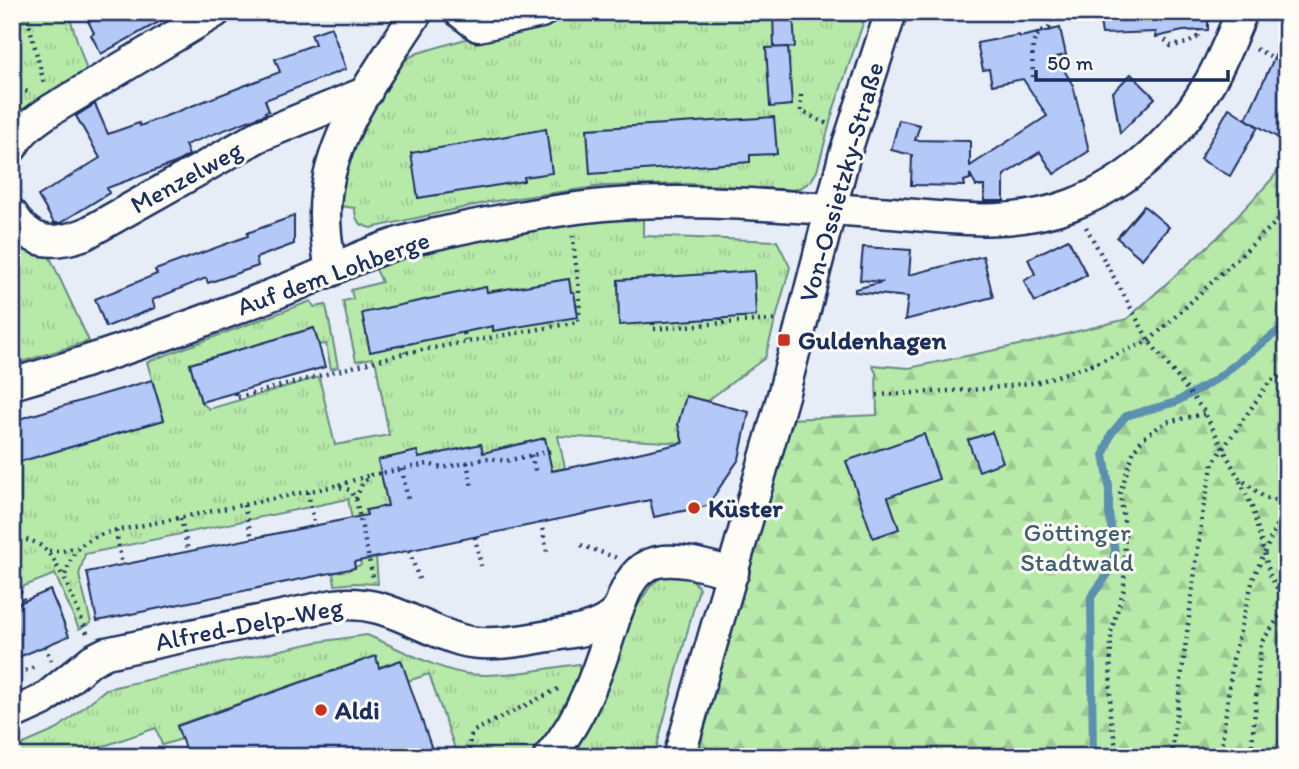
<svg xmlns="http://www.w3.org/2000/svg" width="1299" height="769" viewBox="0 0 1299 769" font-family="Itim,sans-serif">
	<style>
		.grass { fill: url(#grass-tufts); stroke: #698c84; stroke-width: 2 }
		.forest { fill: url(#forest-firs); stroke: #698c84; stroke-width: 2 }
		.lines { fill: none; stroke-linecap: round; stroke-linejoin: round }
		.stream { stroke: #5b90b0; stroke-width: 8 }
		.building { fill: #b4c9f8; stroke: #1b2f5e; stroke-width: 2 }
		.minor-casing { stroke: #1b2f5e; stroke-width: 35 }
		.path { stroke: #1b2f5e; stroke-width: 4.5; stroke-dasharray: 2 5; stroke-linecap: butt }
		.minor { stroke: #fdfcf7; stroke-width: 30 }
		.poi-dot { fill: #c8321e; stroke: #fdfcf7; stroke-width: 2.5 }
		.labels { text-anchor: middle; stroke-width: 6; stroke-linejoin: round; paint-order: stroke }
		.street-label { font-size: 26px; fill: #1b2f5e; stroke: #fdfcf7 }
		.poi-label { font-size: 26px; font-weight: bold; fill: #1b2f5e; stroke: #fdfcf7; text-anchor: start }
		.park-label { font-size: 26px; fill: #425e71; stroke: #fdfcf7 }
	</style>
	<defs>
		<pattern id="grass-tufts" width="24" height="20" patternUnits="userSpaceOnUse" patternTransform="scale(1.75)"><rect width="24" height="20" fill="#b7e9a9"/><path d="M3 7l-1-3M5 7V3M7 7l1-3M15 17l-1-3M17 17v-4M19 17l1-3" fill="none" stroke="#9dc894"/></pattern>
		<pattern id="forest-firs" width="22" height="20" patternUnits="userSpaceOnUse" patternTransform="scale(1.75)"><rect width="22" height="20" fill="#b7e9a9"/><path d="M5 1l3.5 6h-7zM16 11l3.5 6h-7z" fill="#9dc894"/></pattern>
	</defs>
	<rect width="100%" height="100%" fill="#e7edf7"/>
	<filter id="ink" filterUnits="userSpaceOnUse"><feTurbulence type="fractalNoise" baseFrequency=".0143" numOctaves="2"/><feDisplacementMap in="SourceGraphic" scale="14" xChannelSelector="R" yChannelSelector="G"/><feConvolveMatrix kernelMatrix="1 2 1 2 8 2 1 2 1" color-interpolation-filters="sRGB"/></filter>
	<g filter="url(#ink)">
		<g class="grass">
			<path d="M12,12h56l20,62 -64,41 -12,-2z"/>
			<path d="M583,12h284l-33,96 -17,63 -6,10 -9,6 -10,3 -103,-6 -86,2 -114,16 -118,26c-12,-3 -16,-7 -16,-20l-16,-2 4,-32 24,-57 35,-56 16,-8 58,-17z"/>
			<path d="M643,214v22l134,5 13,26 -25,91 -58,43 -21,-4 -8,27 5,19 -125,-7 7,32 -199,42 10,47 2,27 -23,-1 -20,2 -2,-12 28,-8 -13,-66 -263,55 -6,21 12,48 -12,6 -24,-55 -43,17v-127l152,-44 -17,-58 164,-61 3,6 12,-2 12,62 -7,2 -5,-25 -8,1 -5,-17 -123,36 11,38 8,7 110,-32 16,68 54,-10 -13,-71 -4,-6 -16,3 -13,-60 10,-2 -2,-9 31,-8 -8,-17c85,-33 179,-40 269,-51z"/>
			<path d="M12,231l35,20 42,90 -77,24z"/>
			<path d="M681,574l11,5 7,9 -45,169h-196l-29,-83 -21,7 -7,-21 -22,7 -4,-11 -198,69 5,14 -20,6 -6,-17 -84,29h-60v-8l44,-19 50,-41 211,-47 50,-7c29,12 73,36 102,39 36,4 75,-6 110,-10v19l36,-29 20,-44 16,-25 9,-7z"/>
		</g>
		<path class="forest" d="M1287,157v600h-590l93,-338 87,-4 -1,-42 -4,-8 37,3 129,-27 89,-22 91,-82 54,-58z"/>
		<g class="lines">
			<path class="stream" d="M1093,757l-2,-160 17,-23 7,-22 -6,-39v-27l-5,-32 7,-20 15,-18 50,-14 39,-22 72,-56"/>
		</g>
		<g class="building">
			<path d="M103,12h74l-76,42 -10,-19 3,-2 -6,-12z"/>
			<path d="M773,12h20l2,35 -21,1z"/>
			<path d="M1139,12h69v18l-25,1 -27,6v-5l-54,2 -2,-13 39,-7z"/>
			<path d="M331,27l15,42 -81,31 4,11 -4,1 1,2 -81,31 4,10 -14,8 -68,25 2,5 -49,30h-6l-16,-27 62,-38 -24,-42 19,-12 13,30 31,-11 1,3 140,-54 -5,-13 40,-15 -4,-10z"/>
			<path d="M1060,28l6,27 -10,2 17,28 16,66 -35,23 -14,-22 -36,23v26h-20v-15h-8l-6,-12v5l-6,2 1,5 -54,-1 1,-30 -21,-5 8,-30 21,5 -5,15 55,1v25l77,-50 -24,-37 -31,6 -3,-16 -6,1 -6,-27 42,-8 1,2z"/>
			<path d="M1287,30v113l-41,-24z"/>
			<path d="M788,47l4,58 -22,2 -4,-59z"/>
			<path d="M1131,74l24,24 -35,35 -7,-41z"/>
			<path d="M1229,108l29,19 -28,49 -30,-17z"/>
			<path d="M774,117l3,37 -27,1v7l-160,12 -3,-45z"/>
			<path d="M546,129l6,44 -28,4v4l-106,17 -7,-45z"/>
			<path d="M1144,206l25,21 -27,32 -25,-21z"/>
			<path d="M294,216v28l-38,14 2,8 -50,17 -2,-5 -54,22 3,8 -49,19 -11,-28 62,-25 -2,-4 93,-34 -1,-3z"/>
			<path d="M1068,239l19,36 -52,27 -11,-21 11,-7 -7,-15z"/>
			<path d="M863,247l48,3 -2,25 74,-19 10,41 -88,23 3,-23 -53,-5v-3l28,-7 -23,-2z"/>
			<path d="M754,271l2,45 -137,9 -1,-45z"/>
			<path d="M569,279l2,13h3l4,25 -85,14v-5l-123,26 -8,-39 124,-26 1,5z"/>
			<path d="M314,328l11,39 -124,35 -11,-38z"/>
			<path d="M152,380l12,40 -152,44v-43z"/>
			<path d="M686,396l63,16 -10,47 -32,47 -53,11 -4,-17 -296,62 1,6 -258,53 -10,-49 280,-57 -1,-5 22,-4 -10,-46 39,-9 2,7 62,-14 2,9 62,-15 7,33 31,-6 100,-22 -5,-19z"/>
			<path d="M992,432l11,30 -24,9 -11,-31z"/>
			<path d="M924,434l15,45 -51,18 11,32 -26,9 -27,-77z"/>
			<path d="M50,590l19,46 -57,24v-54z"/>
			<path d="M376,656l3,12 22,-8 32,92 -15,5h-230l-11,-31z"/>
		</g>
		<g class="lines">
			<g class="minor-casing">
				<g id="minor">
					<path d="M460,12l18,14 63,-14"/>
					<path d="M12,147c9,-17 24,-27 39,-37l164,-98"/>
					<path d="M12,214c19,32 42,31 73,20l174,-98 108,-44"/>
					<path d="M331,271c-4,-25 -8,-50 -5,-76 8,-68 55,-126 91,-183"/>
					<path d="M12,384c94,-27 187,-60 277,-96 36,-14 71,-33 107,-44 17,-6 36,-9 53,-13 51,-11 103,-21 155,-26 90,-8 182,2 272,7 70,4 127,18 195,-7 61,-23 108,-69 140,-125 12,-21 21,-45 31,-68"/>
					<path d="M12,714l31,-14 49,-40 14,-7 228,-48c50,-7 81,22 127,35 32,9 79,-3 112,-8 14,-2 33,-9 43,-20 3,-4 5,-10 7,-15 8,-20 18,-34 41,-36 23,-2 47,7 69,12"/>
					<path d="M549,757c36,-42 52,-95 68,-146"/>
					<path d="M679,757l105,-365 60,-235 47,-145"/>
				</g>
			</g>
			<g class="path">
				<path d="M26,12l18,71"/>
				<path d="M931,12l17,8 37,-8"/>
				<path d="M1198,37v-8"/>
				<path d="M1165,40l6,6 17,-3 10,-6 3,2"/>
				<path d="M1256,49l18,9"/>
				<path d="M1033,77c0,-18 -6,-43 16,-49l2,-8"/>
				<path d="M12,87l16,5"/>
				<path d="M801,95v16l26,13"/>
				<path d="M1086,227l63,114 54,69 35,67 27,21 21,5"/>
				<path d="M12,290l11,15"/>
				<path d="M721,318v5l54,-3"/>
				<path d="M653,323v6l68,-6"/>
				<path d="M464,333l2,8"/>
				<path d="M403,345l2,8"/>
				<path d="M235,393l1,5 169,-45 173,-31c5,-28 -4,-58 -5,-86"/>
				<path d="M877,395l107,-6 54,-7 56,-18 55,-23 138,-129"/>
				<path d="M531,455l5,19"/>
				<path d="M467,462l5,26"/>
				<path d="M402,469l6,32"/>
				<path d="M1240,481l12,26 18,68 17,31 -26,37 -10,114"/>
				<path d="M339,485l31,-10"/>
				<path d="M308,492l7,34"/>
				<path d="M356,499l6,-15 9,-9 57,-11 14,4 47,-10 17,3 45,-10"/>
				<path d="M244,505l8,33"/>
				<path d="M181,518l7,33"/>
				<path d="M541,522l6,30"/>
				<path d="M116,531l6,34"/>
				<path d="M475,537l6,29"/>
				<path d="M12,539c31,-1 38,14 51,38"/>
				<path d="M581,545l36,13"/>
				<path d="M49,551h14l14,-4"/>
				<path d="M409,551l10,28"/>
				<path d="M12,572l12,29"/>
				<path d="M87,633l-23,-56c12,-28 11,-32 41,-44l230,-47 15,4 6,10 18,82"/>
				<path d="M45,646l6,15"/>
				<path d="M12,676l23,-9h3"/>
				<path d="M469,757l1,-20 4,-6 86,-43"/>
				<path d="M1118,757l-8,-41 1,-84 13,-44 1,-60 -5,-35 14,-43 9,-12 23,-16 39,-8"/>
				<path d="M1171,757l32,-248 10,-46 57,-82 17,-8"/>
				<path d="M1220,757l13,-98 20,-80 33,-76"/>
			</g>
			<use href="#minor" class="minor"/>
		</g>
	</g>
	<g class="poi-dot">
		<rect x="777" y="333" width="14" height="14" rx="3.5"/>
		<circle cx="694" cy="508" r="7"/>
		<circle cx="321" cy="710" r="7"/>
	</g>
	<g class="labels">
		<g class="street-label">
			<text transform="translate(186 177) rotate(-29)" y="9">Menzelweg</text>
			<text transform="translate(841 182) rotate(-74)" y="9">Von-Ossietzky-Straße</text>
			<text transform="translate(333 273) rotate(-20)" y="9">Auf dem Lohberge</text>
			<text transform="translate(249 624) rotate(-11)" y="9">Alfred-Delp-Weg</text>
		</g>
		<g class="poi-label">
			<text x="798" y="349">Guldenhagen</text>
			<text x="708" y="517">Küster</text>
			<text x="335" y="719">Aldi</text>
		</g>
		<g class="park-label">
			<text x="1077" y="541">Göttinger<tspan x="1077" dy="30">Stadtwald</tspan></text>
		</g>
	</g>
	<rect width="1299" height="769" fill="none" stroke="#fdfcf7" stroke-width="42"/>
	<rect x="21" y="21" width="1257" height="727" fill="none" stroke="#1b2f5e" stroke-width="2.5" filter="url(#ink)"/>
	<path d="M1036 70v10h192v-10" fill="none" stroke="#1b2f5e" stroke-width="3.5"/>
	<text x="1047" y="70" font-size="21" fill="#1b2f5e" stroke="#fdfcf7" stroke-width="5" paint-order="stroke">50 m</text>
</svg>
